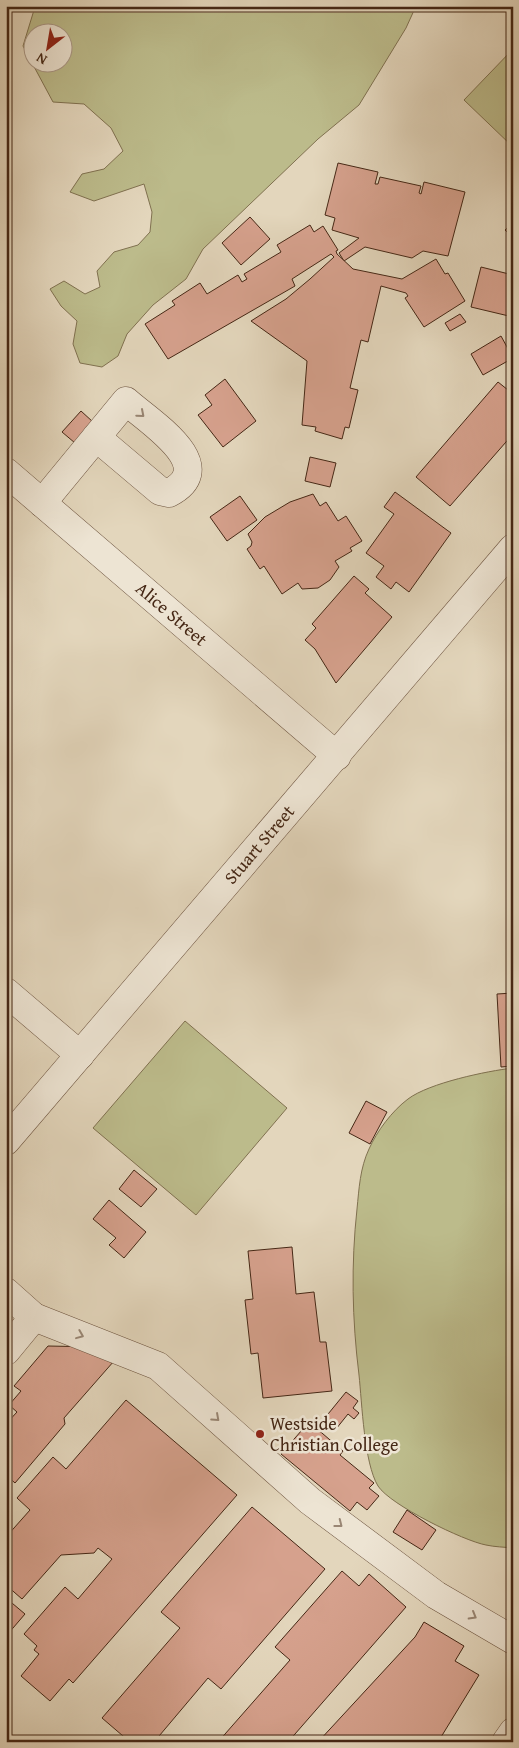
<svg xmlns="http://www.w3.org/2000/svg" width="519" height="1748" viewBox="0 0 519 1748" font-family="'Gentium Book Plus',serif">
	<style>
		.green { fill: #bcbb8b; stroke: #807150; fill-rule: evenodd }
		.building { fill: #d6a18d; stroke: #452715 }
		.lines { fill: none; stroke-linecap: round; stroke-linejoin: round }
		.minor-casing { stroke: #6c533f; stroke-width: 29 }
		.minor { stroke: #ede4d3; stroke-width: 28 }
		.oneway { stroke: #998674 }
		.poi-dot { fill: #8f2418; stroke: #ede4d3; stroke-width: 2 }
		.labels { text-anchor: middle; stroke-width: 5; stroke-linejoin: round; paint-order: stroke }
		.street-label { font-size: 18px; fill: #452715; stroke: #ede4d3 }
		.poi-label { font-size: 18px; fill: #452715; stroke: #ede4d3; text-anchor: start }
	</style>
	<rect width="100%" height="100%" fill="#e3d6bc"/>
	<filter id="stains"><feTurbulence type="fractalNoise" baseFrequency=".004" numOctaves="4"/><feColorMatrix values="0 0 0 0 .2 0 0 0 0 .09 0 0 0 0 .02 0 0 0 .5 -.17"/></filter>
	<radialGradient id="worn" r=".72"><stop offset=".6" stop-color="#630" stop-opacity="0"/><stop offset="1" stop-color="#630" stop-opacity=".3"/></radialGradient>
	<g class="green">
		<path d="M31,6h385l-10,22 -47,77 -41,34 -115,110 -17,30 -33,26 -26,29 -9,22 -16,11 -22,-4 -7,-19 4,-23 -16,-15 -11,-17 14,-8 21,13 15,-7 -3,-16 17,-19 24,-7 12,-13 2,-20 -8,-28 -50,17 -24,-9 12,-18 22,-5 19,-18 -12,-23 -27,-24 -31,-2 -30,-56 11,-36zM32,32h30v30h-30z"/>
		<path d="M513,49v98l-49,-47z"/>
		<path d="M185,1021l102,87 -91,107 -103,-87z"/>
		<path d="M513,1068v480c-9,-1 -18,-1 -27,-3 -22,-4 -96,-40 -108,-59 -14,-23 -16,-83 -19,-111 -7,-56 -8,-111 -2,-166 2,-20 3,-41 12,-60 8,-18 23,-38 39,-50 21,-16 79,-28 105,-31z"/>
	</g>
	<g class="building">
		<path d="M338,163l40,9 -3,12h3l2,-7 41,9 -2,7 2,1 3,-12 41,10 -17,64 -25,-5 -11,7 -47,-11 -21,14 -5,-8 20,-15 -27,-8 3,-12 -10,-3z"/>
		<path d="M250,217l20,22 -29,26 -19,-22z"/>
		<path d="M513,223v15l-8,-8z"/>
		<path d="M310,225l4,7 9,-6 15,24 -2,1 1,3 16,15 49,10 34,-20 9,15 3,-1 17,28 -41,26 -19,-29 3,-2 -2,-3 -25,-7 -13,56 -7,-2 -11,48 8,2 -9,38 -4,-1 -3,12 -27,-8 1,-4 -14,-2 5,-64 -56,-40 35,-22 24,-20 24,-22 -3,-3 -39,25 3,7 -127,73 -23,-35 30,-19 -3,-4 28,-18 7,11 31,-19 4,7 5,-3 -3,-5 37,-22 -4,-7z"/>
		<path d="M481,267l32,8v42l-42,-10z"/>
		<path d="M460,314l6,8 -16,9 -5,-8z"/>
		<path d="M501,336l12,22 -30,17 -12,-21z"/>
		<path d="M225,379l31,42 -33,26 -25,-32 14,-10 -7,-10z"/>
		<path d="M498,382l15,12v40l-63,72 -34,-29z"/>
		<path d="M81,411l12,11 -18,21 -13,-11z"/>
		<path d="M310,457l26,6 -6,24 -25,-6z"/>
		<path d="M395,492l56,41 -42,59 -13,-10 -5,7 -15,-12 8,-11 -18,-13 28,-39 -10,-7z"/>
		<path d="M313,494l7,12 6,-4 12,19 8,-5 16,25 -12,7 2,3 -17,10 4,6 -9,13 -12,8 -16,1 -4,-6 -16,11 -18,-28 -4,3 -13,-20 4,-3 1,-4 -4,-8 17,-17 25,-15z"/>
		<path d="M240,496l17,24 -30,21 -17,-24z"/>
		<path d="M354,576l15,13 -4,4 27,24 -56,66 -21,-34 -10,-9 11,-12 -4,-4z"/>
		<path d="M513,993v73l-12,1 -4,-73z"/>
		<path d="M366,1101l21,11 -17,32 -21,-11z"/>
		<path d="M134,1170l23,19 -16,18 -22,-18z"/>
		<path d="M109,1200l37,32 -22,26 -15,-13 7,-7 -23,-19z"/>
		<path d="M292,1247l4,47 18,-2 6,50h6l6,49 -69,7 -5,-45 -7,1 -6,-54 8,-1 -5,-48z"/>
		<path d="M48,1346l51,1 15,14 -50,57 1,6 -50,59 -9,-8v-51l11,-12 -8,-7 12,-14 -7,-5z"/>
		<path d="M346,1392l12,9 -5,7 6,5 -5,6 -6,-5 -12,15 -12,-10z"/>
		<path d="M126,1400l111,95 -164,188 -4,-4 -19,22 -29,-25 18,-22 -5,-4 3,-4 -13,-12 41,-47 13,12 34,-40 -14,-11 -4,5 -33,2 -39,44 -16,-14v-48l24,-27 -13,-12 36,-41 13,12z"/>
		<path d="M309,1422l34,29 -3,4 34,28 -5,5 10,8 -12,14 -10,-8 -7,9 -69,-57z"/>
		<path d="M252,1507l73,62 -104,120 -13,-11 -54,64h-24l-28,-24 78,-90 -19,-16z"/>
		<path d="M407,1510l29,20 -14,20 -29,-18z"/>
		<path d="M342,1571l17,15 10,-12 37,33 -118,135h-70l72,-82 -15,-13z"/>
		<path d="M6,1598l19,16 -18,21 -1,-1z"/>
		<path d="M424,1622l40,24 -9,15 24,14 -41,67h-120l97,-105z"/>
	</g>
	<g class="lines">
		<g class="minor-casing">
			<g id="minor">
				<path id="s1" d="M6,472l331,284"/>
				<path d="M42,503l84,-102c22,20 96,65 43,92l-9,-2 -64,-54"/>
				<path d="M6,992l74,63"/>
				<path id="s2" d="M6,1141l507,-593"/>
				<path d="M6,1292l28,25 -28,34"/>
				<path d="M34,1317l124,49 152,135 126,94 77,45"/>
				<path d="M506,1742l7,-10"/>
			</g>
		</g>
		<use href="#minor" class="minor"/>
	</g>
	<defs><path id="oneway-chevron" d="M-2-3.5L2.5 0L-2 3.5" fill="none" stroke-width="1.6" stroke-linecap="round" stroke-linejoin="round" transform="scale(1.25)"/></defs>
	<g class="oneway">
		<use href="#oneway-chevron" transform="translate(141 414) rotate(41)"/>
		<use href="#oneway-chevron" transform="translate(80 1335) rotate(22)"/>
		<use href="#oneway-chevron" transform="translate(216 1418) rotate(42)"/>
		<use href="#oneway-chevron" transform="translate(339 1524) rotate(38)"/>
		<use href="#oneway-chevron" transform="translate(473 1616) rotate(30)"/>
	</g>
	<circle class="poi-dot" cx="260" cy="1434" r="5"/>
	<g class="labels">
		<g class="street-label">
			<text dy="6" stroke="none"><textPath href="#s1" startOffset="218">Alice Street</textPath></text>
			<text dy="6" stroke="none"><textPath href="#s2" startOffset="390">Stuart Street</textPath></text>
		</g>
		<g class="poi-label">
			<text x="270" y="1430">Westside<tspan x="270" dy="21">Christian College</tspan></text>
		</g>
	</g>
	<rect width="519" height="1748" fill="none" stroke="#e3d6bc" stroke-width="25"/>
	<rect x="8" y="8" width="504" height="1733" fill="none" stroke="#452715" stroke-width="2.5"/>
	<rect x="12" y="12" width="494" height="1723" fill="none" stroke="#452715"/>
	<g transform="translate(48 48) rotate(211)"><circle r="24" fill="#ede4d3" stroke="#aa9887"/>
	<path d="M0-4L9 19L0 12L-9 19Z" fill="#8f2418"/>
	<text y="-8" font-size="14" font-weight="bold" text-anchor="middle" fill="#452715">N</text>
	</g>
	<rect width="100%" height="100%" filter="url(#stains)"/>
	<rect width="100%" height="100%" fill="url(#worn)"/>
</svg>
